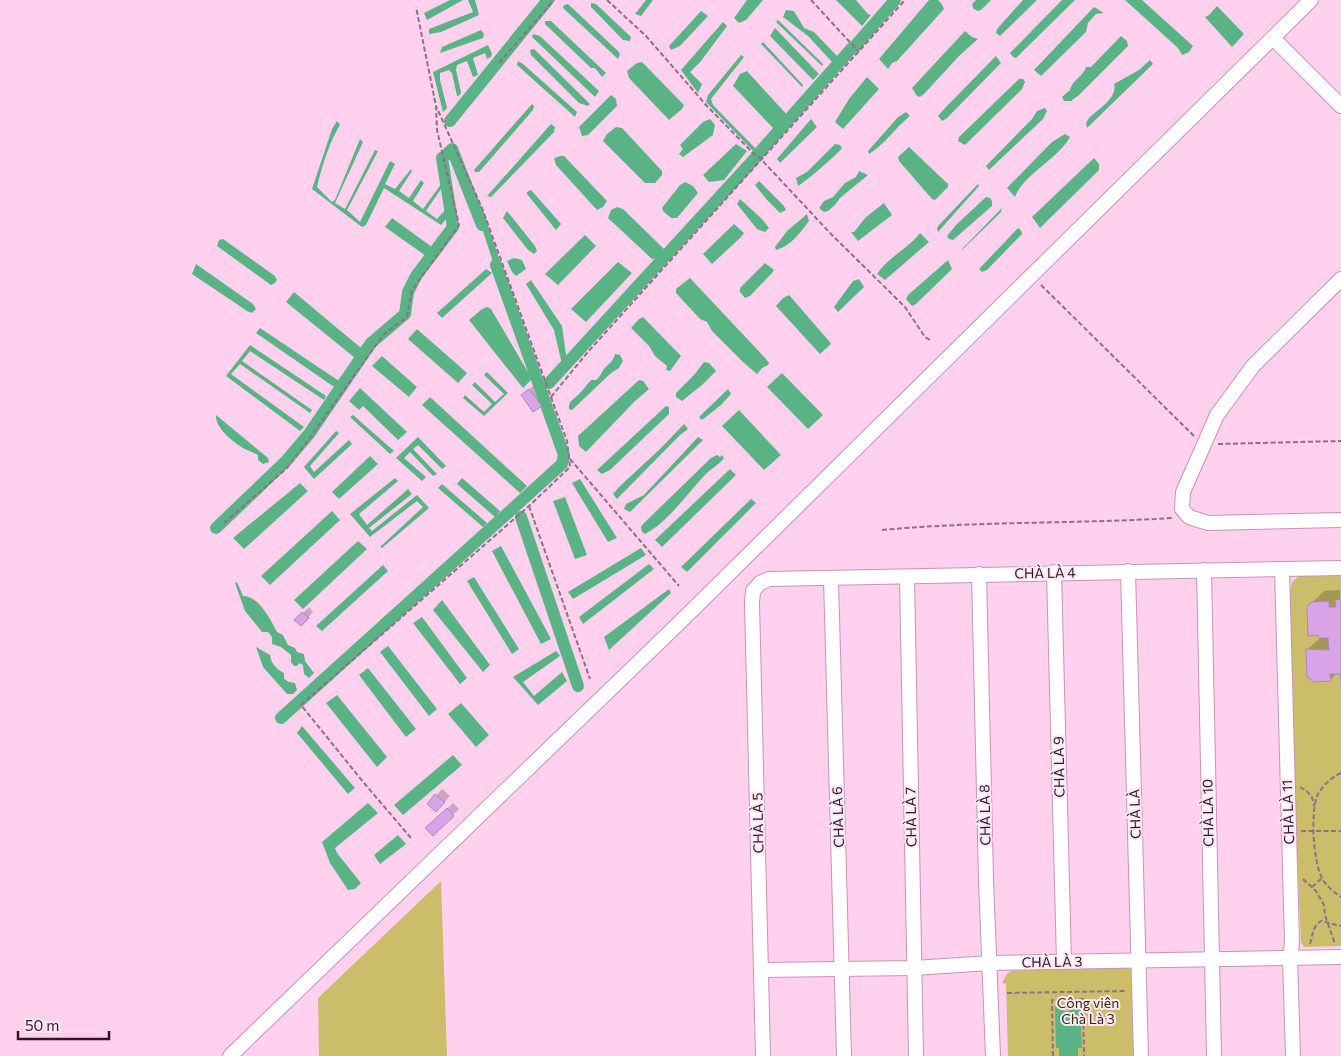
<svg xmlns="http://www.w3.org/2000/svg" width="1341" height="1056" viewBox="0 0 1341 1056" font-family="Commissioner,sans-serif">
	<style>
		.green { fill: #ccbd6a }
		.water { fill: #5ab385 }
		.shadow { fill: #0003 }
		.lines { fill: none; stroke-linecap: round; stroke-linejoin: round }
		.canal { stroke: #5ab385; stroke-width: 12 }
		.building { fill: #d9a3e7; stroke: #ae89b8 }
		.minor-casing { stroke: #c893b7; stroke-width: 16 }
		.path { stroke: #907085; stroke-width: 2; stroke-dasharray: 5 2.5; stroke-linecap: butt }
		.minor { stroke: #fff; stroke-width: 14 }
		.labels { text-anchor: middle; stroke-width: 4; stroke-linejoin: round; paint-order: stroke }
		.street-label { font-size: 14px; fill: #2b1725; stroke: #fee6f5 }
		.park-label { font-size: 14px; fill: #322b04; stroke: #fee6f5 }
	</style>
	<rect width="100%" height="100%" fill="#ffd1ef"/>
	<g class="green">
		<path d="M1299,576h42v370l-37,1 -3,-5 -5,-110 -7,-236 3,-14z"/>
		<path d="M441,881l6,175h-128l-1,-58z"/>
		<path d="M1134,963l-1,93h-125l-2,-72 -4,-1 5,-9 4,-3z"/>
	</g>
	<g class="water">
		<path d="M450,0h13l-36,20 -3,-7z"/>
		<path d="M468,0h7l4,15 -38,17 -12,2v-5l44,-17z"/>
		<path d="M646,0h7l-12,16 -6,-2z"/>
		<path d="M747,0h16l-17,20 -7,3 -5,-5z"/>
		<path d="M836,0h20l12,14 3,1 -9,11z"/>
		<path d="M929,0h9l4,4 2,5 -47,52 -5,2 -4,6 -9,-10z"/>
		<path d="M976,0h15l-10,10 -4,1 -4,-3 -1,-4z"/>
		<path d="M1023,0h14l-37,36 -4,-3 1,-4z"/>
		<path d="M1062,0h13l-59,58 -3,-1 -3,-4z"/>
		<path d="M1125,0h17l51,46 -4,6 -7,3 -4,-7z"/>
		<path d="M591,3l5,1 35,33 -1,4 -7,-1 -32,-33z"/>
		<path d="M568,4l50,47 2,3 -2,5 -55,-51 1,-3z"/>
		<path d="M1217,6l27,28 -12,13 -27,-30 4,-2z"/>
		<path d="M1094,7l10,6 -8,1 -8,9 -2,9 -45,44 -7,-6z"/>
		<path d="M786,10l8,1 10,17 10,4 23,24 -4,7 -25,-27 -25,-19z"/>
		<path d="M701,11l7,5 -28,30 -9,4 -2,-4z"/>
		<path d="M778,20l45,44 -1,2 -46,-44z"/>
		<path d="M545,21h6l55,52 -4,4 -7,-9h-4l-46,-44z"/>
		<path d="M723,22l4,4 -26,35 -11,11 12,12 -4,9 -17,-23z"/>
		<path d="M775,28l44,46 -6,6 -43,-44z"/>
		<path d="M481,30l3,4 -1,4 -43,15 2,-6z"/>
		<path d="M965,31l7,6 6,2 -19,17 -34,37 -5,4 -3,-1 -5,-8z"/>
		<path d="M533,34l7,2 59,55 -4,6 -63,-60z"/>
		<path d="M1121,36l6,5 1,5 -49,49 -8,6h-7l-2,-4 8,-7c2,-10 13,-13 16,-23h5z"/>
		<path d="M763,42l40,43 -1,2 -41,-43z"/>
		<path d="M488,45l4,9 -1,3 -4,2 -2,-6 -12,5 5,17 -5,2 -6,-16 -10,4 -1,5 5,22 -1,3 -3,1 -5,-23 -3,-3 -9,3v7l7,28 -4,4 -10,-40z"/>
		<path d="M534,49l56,55 -2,2 -9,-3 -48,-48 -1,-5z"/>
		<path d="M741,55l3,2 -33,42 2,6 42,43 -1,4 -48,-50 2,-7z"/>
		<path d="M996,56l5,7 -54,55 -5,3 -4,-5 8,-9z"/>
		<path d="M1150,60l3,4 -66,64 -1,-5 3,-5c9,-9 29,-20 25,-34l25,-14z"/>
		<path d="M518,61l5,3 54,48 -2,5 -58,-52z"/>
		<path d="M642,62l42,43 -2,4 -13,11 -40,-42 -2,-7 10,-8z"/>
		<path d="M747,71l41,45 -7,9 -8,3 -40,-42 7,-12z"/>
		<path d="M867,77l12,12 -36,40 -8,-7 14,-23z"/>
		<path d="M1019,79h4l2,3 -3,7 -57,56 -7,-4 1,-4z"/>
		<path d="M611,95l5,4 1,7 -29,29 -6,1 -3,-9z"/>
		<path d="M532,104l2,2 -1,4 -54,62h-4l-1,-2z"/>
		<path d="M1045,108l2,3 -4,8 -54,51 -3,-4 46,-47 5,-8z"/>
		<path d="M906,112l4,4c-15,12 -25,28 -41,38l-1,-3 30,-34z"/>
		<path d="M710,119l5,6 -2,10 -30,22 -4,-3 4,-5 -3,-4 23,-23z"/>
		<path d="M811,119l6,8 -37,36 -3,-4z"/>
		<path d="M337,121l3,4c-11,18 -18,41 -23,62l15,15 3,-2 25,-61 3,3 -28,61 10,6 30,-59 3,1 -31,59 13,12 30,-61 5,3 -10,20 10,5 16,-20 1,2 -13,20 10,7 12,-18 3,3 -11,18 10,8 19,-26 1,3 -17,25 11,8 9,-10 2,8 -7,8 -57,-37 -18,37 -4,2 -50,-38 20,-60z"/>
		<path d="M551,124l4,3 -1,5 -63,65 -4,-1z"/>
		<path d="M616,127l6,1 40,43v4l-7,8h-10l-42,-42 4,-7z"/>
		<path d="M1065,134l5,3c-11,21 -48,39 -55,60l-8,-9 45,-46z"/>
		<path d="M736,144l11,7 -23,29 -15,2 -6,-7z"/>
		<path d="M835,144l5,1 2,3c-3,5 -38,35 -44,38l-2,-8 11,-6z"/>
		<path d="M909,147l39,37v3l-13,13 -3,-1 -33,-38 -1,-4z"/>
		<path d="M560,156h4l43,45 -4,6 -6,3 -41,-45 -2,-7z"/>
		<path d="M1094,158l5,6v6l-59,58 -8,-11z"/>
		<path d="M859,171l9,4 -28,23 -5,7 -7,6 -4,1 -5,-4 5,-7 9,-4 12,-14 11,-6z"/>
		<path d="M759,181l25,25 2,4 -6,3 -13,-13 -12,-15z"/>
		<path d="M685,182l8,4 5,7 -21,25h-6l-8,-7 -1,-3 18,-23z"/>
		<path d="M978,184l1,2 -41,46 -1,-4 2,-3z"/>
		<path d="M531,190l30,34 -5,6 -29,-36v-2z"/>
		<path d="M986,197l4,1 2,3v5l-39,34 -4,-1 -2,-3 9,-11z"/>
		<path d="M740,199l22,20 7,9 -4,4 -8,-3 -20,-25z"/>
		<path d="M884,203l8,12 -34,26 -7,-9h3l12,-15z"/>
		<path d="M617,207l6,2 42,41v4l-6,4 -7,1 -44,-41 3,-8z"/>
		<path d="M482,208l21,62 1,9 -3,2 -3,-4 -22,-67z"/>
		<path d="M1002,208l-1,4 -40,39 2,-3z"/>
		<path d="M507,211l28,35 2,5 -3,3 -6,-4 -25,-32z"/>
		<path d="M807,214l2,7c-9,12 -18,25 -33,29l-1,-3 12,-16z"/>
		<path d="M392,218l40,29 -6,9 -41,-29z"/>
		<path d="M734,224l10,9 -3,4 -29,27 -9,-10z"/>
		<path d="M1018,228l3,2 1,4 -35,36 -5,2 -3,-3z"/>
		<path d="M920,233l9,9 -44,38 -8,-6c11,-17 31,-25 43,-41z"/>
		<path d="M585,235l11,11 -38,39 -13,-11z"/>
		<path d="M223,239l52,37 2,4 -2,3 -4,2 -54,-39 2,-6z"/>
		<path d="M514,258l8,2 4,9 -10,7 -4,-4 -5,-11z"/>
		<path d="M948,260l4,9 -36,35 -4,2 -6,-7 2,-4z"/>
		<path d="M618,262l14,11 -46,49 -15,-13z"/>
		<path d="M765,263l9,7 -2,3 -22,23 -5,2 -5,-6v-4z"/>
		<path d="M196,264l57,40 3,5 -4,4 -5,-2 -55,-37z"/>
		<path d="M486,269l6,4 -50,45 -5,-5z"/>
		<path d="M690,278l76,81 3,4 -1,2 -6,3 -5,6 -13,-11 -32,-32 -5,-9 -7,-3 -24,-26v-4z"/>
		<path d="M859,279l5,8 -26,25 -4,-5 19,-26z"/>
		<path d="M531,280l31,46 5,36 -5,2 -8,-34 -28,-46z"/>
		<path d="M294,292l67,56 -6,10 -69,-56z"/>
		<path d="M789,295l40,46 2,3 -11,10 -44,-48 7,-8z"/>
		<path d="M487,307l4,2 41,70 -9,9 -54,-68 13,-11z"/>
		<path d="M643,317l38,39 -11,15 -4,-1 1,-4 -12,-10 -6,-10 -18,-18 8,-9z"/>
		<path d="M260,328l82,55 -5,6 -81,-56z"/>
		<path d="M417,329l50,44 -9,10 -50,-44z"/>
		<path d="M250,345l76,51 -2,4 -74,-49 -8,10 70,49 -2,3 -70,-49 -9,10 73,53 -4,4 -74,-55z"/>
		<path d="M615,354l5,1 3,6 -4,7 -8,5 -39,37 -3,-1c-1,-9 6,-10 11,-16 4,-4 7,-9 11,-13h5c4,-3 5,-7 8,-11 5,-6 9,-7 11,-15z"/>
		<path d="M382,356l35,31 -8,10 -37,-31z"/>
		<path d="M704,362l5,1 7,8 -14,14 -20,16 -6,-4v-4l18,-18z"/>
		<path d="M487,372l21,21 -24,23 -21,-18 2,-3 19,17 8,-8 -20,-19 3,-3 20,20 9,-8 -20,-19z"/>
		<path d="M782,373l41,42 -15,14 -41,-42z"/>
		<path d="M639,380l4,1 6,8 -14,12 -49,51 -7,-6 -1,-10z"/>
		<path d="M360,388l47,44 -9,8 -35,-34 -4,4 -10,-9z"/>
		<path d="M728,389l3,5 -10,11 -19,15 -3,-3z"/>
		<path d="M430,397l97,89 -7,7 -98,-88z"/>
		<path d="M666,406l3,1v7l-59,56 -8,4 -5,-4z"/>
		<path d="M739,410l42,45 -17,15 -42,-44z"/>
		<path d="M216,415l52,43 1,4 -6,2 -5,-4v-5c-5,-3 -10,-4 -15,-7 -10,-6 -28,-20 -27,-33z"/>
		<path d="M353,415l41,36 -4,3 -40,-37z"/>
		<path d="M684,424l4,5 -8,6 -63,64 -4,-5 6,-7 41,-38z"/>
		<path d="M336,431l3,2 -29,33 4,6 35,-32 3,4 -38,35 -10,-12z"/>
		<path d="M418,437l28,29 -4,3 -24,-24 -5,4 24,25 -4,2 -23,-24 -6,6 22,19 -4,4 -26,-23z"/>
		<path d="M698,437l5,3 -73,72 -6,-3 2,-5 18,-9z"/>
		<path d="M717,455l3,2 2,-2 2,3c-6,8 -14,11 -20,18 -19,20 -35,45 -59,58l-3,-2 -1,-5 2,-3 68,-66z"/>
		<path d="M370,456l8,8 -39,35 -7,-7z"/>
		<path d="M730,469l6,6 -74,72 -7,-7z"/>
		<path d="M395,478l3,3 -39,33 8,11 41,-36 4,5 -43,34 3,3 45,-36 12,13 -47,40 -2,-1 43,-40 -6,-6 -47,36 -20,-23z"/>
		<path d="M462,478l38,33 -5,6 -38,-33z"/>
		<path d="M580,479l37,59 -9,4 -36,-59z"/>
		<path d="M300,483l8,8 -64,58 -11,-11z"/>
		<path d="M442,484l45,39 -4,4 -45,-39z"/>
		<path d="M565,497l22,58 -12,4 -22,-58z"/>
		<path d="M751,499l5,4 -69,69 -6,-5z"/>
		<path d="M332,511l8,9 -70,65 -9,-9z"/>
		<path d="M358,541l9,8 -64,60 -9,-9z"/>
		<path d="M501,546l50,93 -10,5 -49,-93z"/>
		<path d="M641,548l5,7 -73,44 -5,-7z"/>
		<path d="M649,564l5,5 -71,55 -4,-7z"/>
		<path d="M383,565l5,6 -66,60 -6,-5z"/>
		<path d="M474,577l45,72 -7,5 -45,-73z"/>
		<path d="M237,582l6,14c16,0 27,23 34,36l6,3 5,10 7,3 2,4 7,2 1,7 9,12 -5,5 -5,-4 -1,-9 -4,-2 -2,3h-3l-3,-4v-7l-10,-8 -9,-3v-7l-4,-5h-6l-17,-21 -10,-28z"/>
		<path d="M669,589l2,4 -62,57 -5,-13z"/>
		<path d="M442,600l48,65 -7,7 -50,-62z"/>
		<path d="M422,617l45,61 -7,6 -47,-61z"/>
		<path d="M388,646l49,63 -8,7 -49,-64z"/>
		<path d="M256,647l14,8c1,8 6,14 14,18v6l5,3 6,1 2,7 -4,4h-6l-24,-27z"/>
		<path d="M556,651l4,5 -37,26 11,14 28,-24 5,9 -29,24 -25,-28z"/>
		<path d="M368,668l48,61 -10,8 -47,-62z"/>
		<path d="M337,695l50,62 -10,10 -51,-64z"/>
		<path d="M461,703l28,32 -13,12 -28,-33z"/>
		<path d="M302,726l53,62 -7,6 -51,-61z"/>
		<path d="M453,755l9,10 -59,50 -9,-10z"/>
		<path d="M368,803l10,10 -43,35 2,5 24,30 -6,6 -7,1 -18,-27 -8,-21z"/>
		<path d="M398,835l8,9 -26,20 -6,-9z"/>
		<path d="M1078,1004l2,1 2,43h-4v8h-19v-8h-3l-1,-41 2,-1c12,10 10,5 21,-2z"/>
	</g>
	<g class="shadow">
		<path d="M535,384l11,16 -5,5 -18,-10z"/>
		<path d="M1340,590l1,86v-3h-4l-7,7 -23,-30 13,-12 -8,-35 12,-12z"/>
		<path d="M309,607l4,5 -12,13 -5,-5z"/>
		<path d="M442,789l8,7 -8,9 -13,-1z"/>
		<path d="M453,803l6,6 -26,26 -6,-7z"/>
	</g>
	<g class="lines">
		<g class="canal">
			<path d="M856,45l39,-45"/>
			<path d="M450,121l98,-121"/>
			<path d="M759,153l93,-105"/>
			<path d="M445,156l7,-7 30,76"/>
			<path d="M549,383l207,-226"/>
			<path d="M521,517l57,169"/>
			<path d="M216,528l70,-67 23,-27 62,-91 34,-29 3,-22 8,-16 37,-49 -11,-69"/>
			<path d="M281,718l281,-254 2,-9 -68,-190"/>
		</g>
	</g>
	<g class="building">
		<path d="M529,389l13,17 -9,6 -12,-17z"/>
		<path d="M1341,599v82l-1,-7h-10l1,7 -17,1 -7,-5 -1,-28 23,1 -1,-12h-9l-1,-3 -10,1 -1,-29 4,-5 18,-1v6h7l-1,-7z"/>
		<path d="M302,612l7,6 -8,8 -7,-6z"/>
		<path d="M435,794l10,8 -9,10 -9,-8z"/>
		<path d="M447,808l7,8 -21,20 -8,-8z"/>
	</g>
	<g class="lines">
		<g class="minor-casing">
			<g id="minor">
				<path d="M1273,38l68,68"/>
				<path d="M1341,279l-88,87 -36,49 -34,77 -1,17 7,8 19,6 133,-3"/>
				<path d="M1282,569l10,374 -2,15 3,98"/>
				<path d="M1204,570l10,486"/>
				<path d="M1128,571l13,485"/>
				<path d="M1054,572l10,390"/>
				<path d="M979,574l7,306 7,176"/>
				<path d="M907,577l9,479"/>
				<path d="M831,579l13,477"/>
				<path d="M762,970l152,-2 76,-5 351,-6"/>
				<path d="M230,1056l445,-429 636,-627"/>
				<path d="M763,1056l-11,-453 1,-12 7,-8 9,-4 572,-11"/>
			</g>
		</g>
		<g class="path">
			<path d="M607,0l39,36 60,69 48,49 5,3 72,77 74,73 20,30 7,4"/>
			<path d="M811,0l48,52"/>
			<path d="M499,63l55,-63"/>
			<path d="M1041,285l153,151"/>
			<path d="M551,397l36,-44 318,-353"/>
			<path d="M1218,444l123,-3"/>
			<path d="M570,459l109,127"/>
			<path d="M529,506l61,173"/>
			<path d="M224,523l63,-55 19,-25 77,-108 24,-18 5,-27 47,-65 -22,-95 -1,-24 -20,-99"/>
			<path d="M882,530c97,-9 193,-6 290,-12"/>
			<path d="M1341,773c-9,4 -18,12 -23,21 -8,17 -5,67 4,84 4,8 12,14 19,19"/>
			<path d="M1300,787c9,5 13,9 14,19"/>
			<path d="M1301,831h40"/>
			<path d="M411,838l-47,-55 -63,-78 228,-199 41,-39 -3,-26 -85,-233 -46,-102"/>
			<path d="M1303,879l13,12 8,14 1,10 10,29"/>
			<path d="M1312,887l10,-9"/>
			<path d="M1310,944c3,-9 2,-17 11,-23l20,5"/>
			<path d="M1007,993l119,-2"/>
			<path d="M1053,1056l-1,-56 31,-1 1,57"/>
		</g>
		<use href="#minor" class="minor"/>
	</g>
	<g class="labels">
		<g class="street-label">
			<text transform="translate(1045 573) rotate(-1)" y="5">CHÀ LÀ 4</text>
			<text transform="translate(1059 767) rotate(-91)" y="5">CHÀ LÀ 9</text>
			<text transform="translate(1288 812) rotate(-92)" y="5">CHÀ LÀ 11</text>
			<text transform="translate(1208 813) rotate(-91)" y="5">CHÀ LÀ 10</text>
			<text transform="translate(1135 814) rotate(-92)" y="5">CHÀ LÀ</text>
			<text transform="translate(985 815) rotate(-91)" y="5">CHÀ LÀ 8</text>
			<text transform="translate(838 817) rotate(-92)" y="5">CHÀ LÀ 6</text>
			<text transform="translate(911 817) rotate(-91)" y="5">CHÀ LÀ 7</text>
			<text transform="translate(758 823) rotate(-91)" y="5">CHÀ LÀ 5</text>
			<text transform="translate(1052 962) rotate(-1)" y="5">CHÀ LÀ 3</text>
		</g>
		<g class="park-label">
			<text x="1088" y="1008">Công viên<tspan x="1088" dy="16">Chà Là 3</tspan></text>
		</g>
	</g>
	<path d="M18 1031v8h91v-8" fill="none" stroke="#2b1725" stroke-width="2.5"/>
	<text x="25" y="1031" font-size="15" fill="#2b1725" stroke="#fee6f5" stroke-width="4" paint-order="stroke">50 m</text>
</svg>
